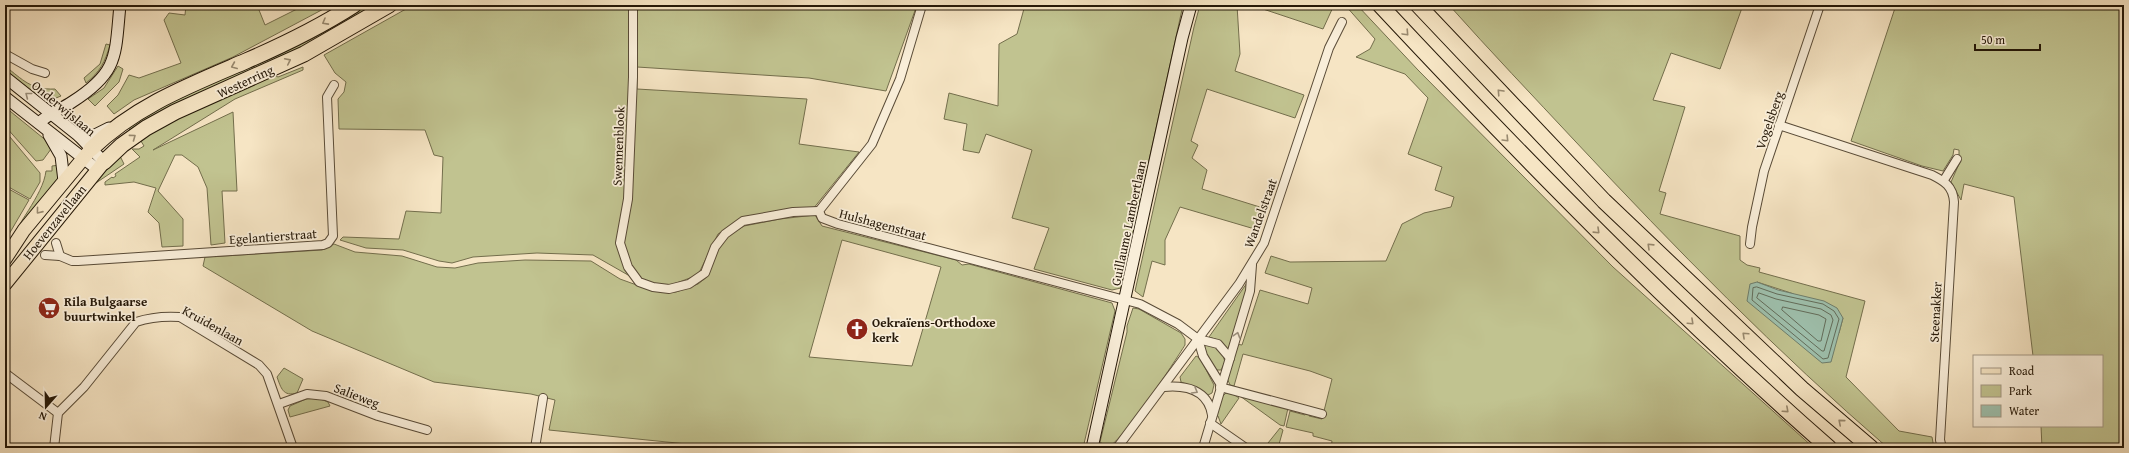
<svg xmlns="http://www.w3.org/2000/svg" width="2129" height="453" viewBox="0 0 2129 453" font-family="'Gentium Book Plus',serif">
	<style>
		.green { fill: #c1c390; stroke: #736e4c; fill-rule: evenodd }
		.water { fill: #9ec0ad; stroke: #6e7d6b }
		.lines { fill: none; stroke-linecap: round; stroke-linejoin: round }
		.shore { stroke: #626c5a; stroke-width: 1 }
		.street-casing { stroke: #594b37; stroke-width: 10 }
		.secondary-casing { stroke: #251808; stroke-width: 13 }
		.primary-casing { stroke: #251808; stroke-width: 15 }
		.highway-casing { stroke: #251808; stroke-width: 17 }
		.street { stroke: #f9eed9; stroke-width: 8 }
		.secondary { stroke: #f9eed9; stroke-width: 11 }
		.primary { stroke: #f6e5c4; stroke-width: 13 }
		.highway { stroke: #f6e5c4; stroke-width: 15 }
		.oneway { stroke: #98896f }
		.oneway2 { stroke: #9a8e7b }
		.labels { text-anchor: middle; stroke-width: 3.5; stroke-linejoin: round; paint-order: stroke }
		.street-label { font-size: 13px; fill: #251808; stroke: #f9eed9 }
		.poi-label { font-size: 13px; font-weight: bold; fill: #251808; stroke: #f9eed9; text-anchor: start }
	</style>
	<rect width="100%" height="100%" fill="#f6e5c4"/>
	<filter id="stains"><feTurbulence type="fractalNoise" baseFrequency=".005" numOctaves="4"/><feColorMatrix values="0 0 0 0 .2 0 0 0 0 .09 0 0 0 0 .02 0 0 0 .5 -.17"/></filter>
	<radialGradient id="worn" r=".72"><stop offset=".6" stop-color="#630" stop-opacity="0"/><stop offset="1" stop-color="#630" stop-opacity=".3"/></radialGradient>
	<g class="green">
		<path d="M186,5h71l8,20 40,-20h26l-98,52 -99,43 -20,14 -7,-8 11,-11 11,-20 10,3 42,-15 -17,-43 5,-7 16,2z"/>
		<path d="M364,5h14l-76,43 -172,82 -3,-4 13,-11z"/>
		<path d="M413,5h504l-31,86 -77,-13 -172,-11v22l170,10 -8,45 60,8 -46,57 -78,14 -17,11 -20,41 -27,10 -18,-1 -25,-9 -35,-20 -56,-2 -64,4 -21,6 -13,-2 -36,-11 -37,-2 -26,-8 3,-3 56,2 7,-28 35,2 2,-56 -9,-2 -9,-25 -86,-1 -1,-30 6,-7 2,-10 -11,-9 -11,-18z"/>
		<path d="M1025,5h158l-62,283 -9,2 -78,-21 15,-41 -37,-10 20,-68 -46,-16 -7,19 -16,-3 4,-26 -23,-5 5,-26 49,13 1,-62 18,-10z"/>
		<path d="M1200,5h37l3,49 -5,17 69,24 -9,23 -88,-29 -16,52 7,4 -6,13 15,12 -5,19 61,19 -5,22 -78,-23 -15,33v25l-13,-4 -9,36 -8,-6 59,-264z"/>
		<path d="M1251,5h83l-11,24z"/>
		<path d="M1345,5h12l61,65 195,197 201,181h-483l1,-7 -19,-5v-3l-27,-6 4,-16 15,4 1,-2 4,1 -1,2 13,3 10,-40 -22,-8 -67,-17 -9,32 -4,-1 -3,-7 9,-34 6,1 18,-55 48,14 4,-16 -47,-15 6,-17 19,6 96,-1 16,-37 22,-11 27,-6 3,-10 -19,-7 7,-23 -34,-13 20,-56 -23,-24 -49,-17 14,-8 5,-10z"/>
		<path d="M1449,5h294l-23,64 -49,-16 -18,47 32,7 -26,84 7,2 -6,21 80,22v24l7,5 13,3 -1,4 106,29 -19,76 53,54 33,6 2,11h-46c-111,-96 -213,-200 -313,-307 -42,-45 -85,-90 -126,-136zM1757,282l34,11 52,25 -4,15z"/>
		<path d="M1896,5h228v443h-82l-1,-22h61v-70h-69l-19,-159 -50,-13 -3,16 -10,-18 8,-18v-14l-5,-1 -1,6 -10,16 -21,-5 -71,-25z"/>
		<path d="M106,44l4,1c-5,17 -10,27 -24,38l-2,-5 16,-14z"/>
		<path d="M5,66c18,14 26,24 50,23l6,7 -10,4 -14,-5 -32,-25z"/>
		<path d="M118,66l5,3 -4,13 -24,24 -7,-7 16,-11z"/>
		<path d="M303,67v3l-68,29 -82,51 80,-38 4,79h-15l3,52 -14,2 -4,-57 -9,-21 -16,-12h-7l-17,36 25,28v27l-21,1 -3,-24 -11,-11 8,-24 -22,-6 -29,3v-3l7,-5 1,1 3,-2 -1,-2 25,-17 -8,-8h7l5,-3 -5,-8 16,-10 99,-45 22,-7 2,1z"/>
		<path d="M5,107l43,35 -1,1 4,6 -8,11 -7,1 -31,-35z"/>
		<path d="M5,131l35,42v9l-10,17 -25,-14z"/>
		<path d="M120,156l4,8 -31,21 7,-11z"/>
		<path d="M60,165v8l-3,8 -51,70c9,-26 37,-55 40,-80h6v-5z"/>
		<path d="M5,187l24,13 -24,41z"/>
		<path d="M815,215l7,11 134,34 6,5 7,-1 143,39 3,8 -32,137h-357l-177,-18 6,-30 -24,-6 -97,-12 -122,-51 -109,-65 2,-9 117,-7 12,-6 21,8 47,4 35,11 18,1 23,-5 47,-3 66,1 29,18 25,9 15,4h16l22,-8 9,-7 10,-27 9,-13 18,-11 36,-7zM842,240l99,27 -29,99 -103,-9z"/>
		<path d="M1247,283h2l-21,67 -10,-10 -9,-3z"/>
		<path d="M1133,308l6,1 42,24 4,6v6c-10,16 -65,101 -78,102l-7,-5 27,-110v-6z"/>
		<path d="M1205,344h7l10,8 3,10 -4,8h-5l-12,-16z"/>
		<path d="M1196,356l4,2 14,27 -2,8 -4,2 -9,-6 -18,-7 -1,-5z"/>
		<path d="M284,368l19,11 -6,14c-14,4 -16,-5 -20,-16z"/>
		<path d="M1226,393l7,1 6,4 -18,26 -3,-8h-3l6,-18z"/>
		<path d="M1240,396l48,12 -4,18 -4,-1z"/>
		<path d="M318,398l10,4 2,4 -40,11 -2,-7 2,-4 16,-7z"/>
		<path d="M1280,428l3,2 -5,18h-14z"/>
	</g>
	<path class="water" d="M1757,282l21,8 46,11 13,7 6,10 -12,44 -9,1 -75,-62 3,-17z"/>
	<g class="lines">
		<g class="shore">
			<path d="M1757,287l20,7 46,10 11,7 5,8 -11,39 -5,1 -71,-59 1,-12z"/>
			<path d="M1759,293l17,6 45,10 10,6 2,5 -9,31h-2l-65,-53z"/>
			<path d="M1783,307l36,8 7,4 -5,22h-3l-36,-31z"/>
		</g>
		<g class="street-casing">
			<g id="street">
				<path d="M633,5v72l-5,122 -8,44 8,24 11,15 14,5 16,2 20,-5 16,-11 10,-26 10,-13 18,-13 50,-9 26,-1"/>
				<path d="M922,5l-22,74 -28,65 -53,67 3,7 16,6 302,80 38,20 20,15 20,5 12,14"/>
				<path d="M5,54l27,15 13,4"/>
				<path d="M1779,125l153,50c12,6 21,11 22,27l-14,238 2,8"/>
				<path d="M1944,180l13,-21"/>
				<path d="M56,243l4,13"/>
				<path d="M1750,244l2,-17 12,-56 56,-166"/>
				<path d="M45,255l15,1 12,5h6l245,-16 5,-2 5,-7 -6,-139 7,-12"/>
				<path d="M1198,339l5,17 18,29"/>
				<path d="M5,373l53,40"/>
				<path d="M1164,387c22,-2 44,3 48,28"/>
				<path d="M1220,387l102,27"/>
				<path d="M279,404l28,-10 19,2 52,20 49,14"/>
				<path d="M1210,423l36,25"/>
				<path d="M54,448l4,-35 26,-26 52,-65c15,-5 29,-6 44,-5l79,48 8,9 26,74"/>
				<path d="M535,448l8,-50"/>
				<path d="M1117,448l122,-164 25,-41 65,-195 13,-26"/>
				<path d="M1203,448l47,-157 2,-26"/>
			</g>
		</g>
		<g class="secondary-casing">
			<g id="secondary">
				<path d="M5,77l74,59 25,26"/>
				<path d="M5,97l92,72"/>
				<path d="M39,123c12,-11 21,-13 33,-21 47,-30 43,-46 48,-97"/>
				<path d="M49,135l12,21 3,25"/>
				<path d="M79,136h14l16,-8"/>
				<path d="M1092,448l90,-410 9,-33"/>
			</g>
		</g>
		<g class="primary-casing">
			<g id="primary">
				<path d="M5,259l19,-29 67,-81"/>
				<path d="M5,284l99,-122"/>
			</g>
		</g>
		<g class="highway-casing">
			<g id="highway">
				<path d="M1380,5c144,154 291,304 449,443"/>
				<path d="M1418,5l186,196 198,188 69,59"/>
				<path d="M91,149c44,-43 99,-64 155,-88 37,-16 74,-34 108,-56"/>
				<path d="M104,162l18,-17 24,-17 29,-16 129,-58 85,-49"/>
			</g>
		</g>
		<use href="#street" class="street"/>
		<use href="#secondary" class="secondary"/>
		<use href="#primary" class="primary"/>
		<use href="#highway" class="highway"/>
	</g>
	<defs><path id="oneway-chevron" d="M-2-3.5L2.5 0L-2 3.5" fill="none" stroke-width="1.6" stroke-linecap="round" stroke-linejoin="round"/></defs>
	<g class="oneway">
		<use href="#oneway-chevron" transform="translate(325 22) rotate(151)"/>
		<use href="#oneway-chevron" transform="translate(1406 33) rotate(47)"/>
		<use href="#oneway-chevron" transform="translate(288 61) rotate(-26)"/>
		<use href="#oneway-chevron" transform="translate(234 66) rotate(157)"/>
		<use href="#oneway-chevron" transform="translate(1500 92) rotate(-133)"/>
		<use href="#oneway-chevron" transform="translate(133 137) rotate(-36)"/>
		<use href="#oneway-chevron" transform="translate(1506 139) rotate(46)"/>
		<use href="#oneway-chevron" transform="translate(39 211) rotate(129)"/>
		<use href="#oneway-chevron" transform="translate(1597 231) rotate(44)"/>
		<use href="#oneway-chevron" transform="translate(1650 246) rotate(-136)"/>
		<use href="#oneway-chevron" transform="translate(1691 322) rotate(43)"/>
		<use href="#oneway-chevron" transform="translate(1745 335) rotate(-137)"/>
		<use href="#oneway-chevron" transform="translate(1786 410) rotate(42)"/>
		<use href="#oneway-chevron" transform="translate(1841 422) rotate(-139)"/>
	</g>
	<g class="oneway2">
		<use href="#oneway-chevron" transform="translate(28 95) rotate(-142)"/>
		<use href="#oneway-chevron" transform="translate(1237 335) rotate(-73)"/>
		<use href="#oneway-chevron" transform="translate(1195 391) rotate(30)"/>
	</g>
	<defs>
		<g id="supermarket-disc" transform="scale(1.15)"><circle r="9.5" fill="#8f2418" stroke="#f9eed9"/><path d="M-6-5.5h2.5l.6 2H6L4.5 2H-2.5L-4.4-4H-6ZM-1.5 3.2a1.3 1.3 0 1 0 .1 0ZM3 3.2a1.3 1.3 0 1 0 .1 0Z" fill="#fff"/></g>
		<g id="church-disc" transform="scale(1.15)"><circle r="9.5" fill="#8f2418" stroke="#f9eed9"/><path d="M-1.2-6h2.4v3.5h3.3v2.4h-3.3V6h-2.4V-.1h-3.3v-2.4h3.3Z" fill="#fff"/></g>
	</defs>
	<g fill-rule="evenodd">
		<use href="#supermarket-disc" x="49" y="308"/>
		<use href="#church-disc" x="857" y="329"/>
	</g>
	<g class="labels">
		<g class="street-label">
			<text transform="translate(245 81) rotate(-25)" y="5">Westerring</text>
			<text transform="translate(64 108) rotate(40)" y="5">Onderwijslaan</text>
			<text transform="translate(1769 120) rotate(-71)" y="5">Vogelsberg</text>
			<text transform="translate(618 146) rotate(-88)" y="5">Swennenblook</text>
			<text transform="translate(1260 213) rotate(-70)" y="5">Wandelstraat</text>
			<text transform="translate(54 222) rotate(-51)" y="5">Hoevenzavellaan</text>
			<text transform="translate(1128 223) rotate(-78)" y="5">Guillaume Lambertlaan</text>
			<text transform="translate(883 224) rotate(15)" y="5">Hulshagenstraat</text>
			<text transform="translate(273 236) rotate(-4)" y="5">Egelantierstraat</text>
			<text transform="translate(1935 312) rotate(-87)" y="5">Steenakker</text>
			<text transform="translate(213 325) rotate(29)" y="5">Kruidenlaan</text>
			<text transform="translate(357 395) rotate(21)" y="5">Salieweg</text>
		</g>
		<g class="poi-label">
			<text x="64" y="306">Rila Bulgaarse<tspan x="64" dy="15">buurtwinkel</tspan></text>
			<text x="872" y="327">Oekraïens-Orthodoxe<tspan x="872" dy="15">kerk</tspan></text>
		</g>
	</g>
	<rect width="2129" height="453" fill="none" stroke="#f6e5c4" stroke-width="20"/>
	<rect x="6" y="6" width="2117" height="441" fill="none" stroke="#251808" stroke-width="2"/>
	<rect x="10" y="10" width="2109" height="433" fill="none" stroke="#251808"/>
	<rect x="1973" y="355" width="130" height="72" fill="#f9eed9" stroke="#a49885"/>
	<rect x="1981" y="368" width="20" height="6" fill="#f6e5c4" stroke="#a49885"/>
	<text x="2009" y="375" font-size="12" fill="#251808">Road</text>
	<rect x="1981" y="385" width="20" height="12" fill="#c1c390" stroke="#a49885"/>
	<text x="2009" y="395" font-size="12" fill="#251808">Park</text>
	<rect x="1981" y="405" width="20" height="12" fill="#9ec0ad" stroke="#a49885"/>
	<text x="2009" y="415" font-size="12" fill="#251808">Water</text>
	<g transform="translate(46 407) rotate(200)" stroke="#f9eed9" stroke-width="3" paint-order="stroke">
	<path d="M0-3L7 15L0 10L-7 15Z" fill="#251808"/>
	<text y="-6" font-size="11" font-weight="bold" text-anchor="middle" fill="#251808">N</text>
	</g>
	<path d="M1975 44v6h65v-6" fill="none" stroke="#251808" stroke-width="2"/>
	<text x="1981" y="44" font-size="12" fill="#251808" stroke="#f9eed9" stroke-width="3" paint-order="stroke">50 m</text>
	<rect width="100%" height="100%" filter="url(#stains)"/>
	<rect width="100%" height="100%" fill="url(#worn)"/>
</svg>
